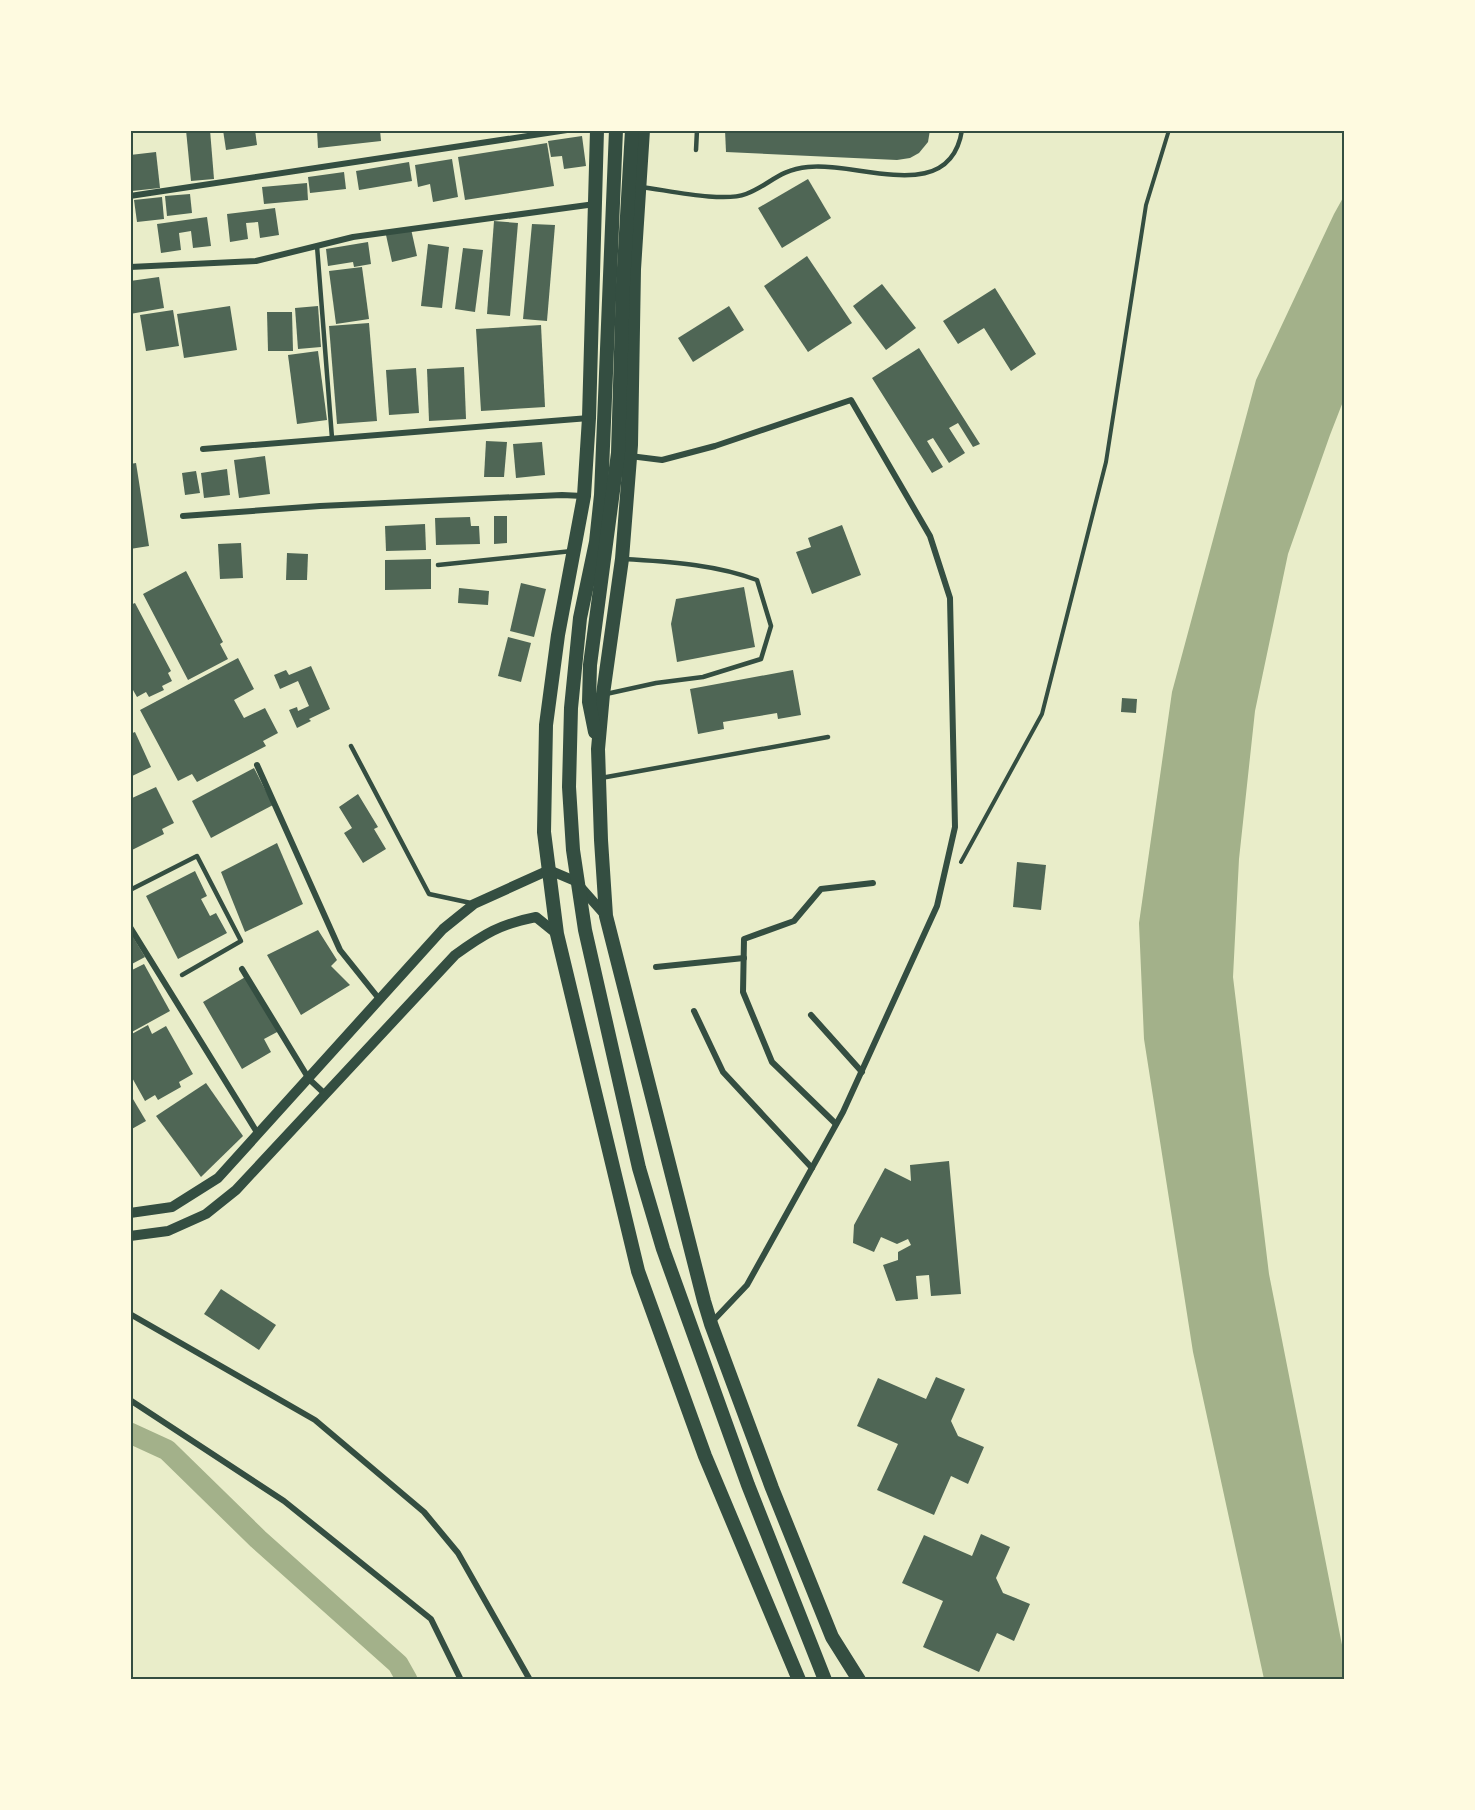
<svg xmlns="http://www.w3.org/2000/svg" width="1475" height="1810" viewBox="0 0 1475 1810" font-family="'Work Sans',sans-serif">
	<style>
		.water { fill: #a3b18a }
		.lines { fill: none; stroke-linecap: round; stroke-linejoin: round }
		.canal { stroke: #a3b18a; stroke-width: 21 }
		.building { fill: #4f6655 }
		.path { stroke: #344e41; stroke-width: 4 }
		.service { stroke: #344e41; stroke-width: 4.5 }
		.minor { stroke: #344e41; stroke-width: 6 }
		.tertiary { stroke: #344e41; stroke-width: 10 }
		.primary { stroke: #344e41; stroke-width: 14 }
		.neatline { fill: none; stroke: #344e41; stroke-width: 2 }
	</style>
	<rect width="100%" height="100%" fill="#e9edc9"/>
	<path class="water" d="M1344,196v203l-14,36 -42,119 -33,157 -16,148 -6,118 36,297 75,381v24h-80l-71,-327 -49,-313 -5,-116 33,-231 84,-312 78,-166z"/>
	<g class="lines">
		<path class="canal" d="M130,1433l37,17 91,89 140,125 9,16"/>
	</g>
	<g class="building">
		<path d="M186,130h24l4,49 -23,2z"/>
		<path d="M223,130h32l2,15 -31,5z"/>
		<path d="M317,130h63l1,11 -63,7z"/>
		<path d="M725,130h205l-2,12 -9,11 -9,5 -13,2 -171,-8z"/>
		<path d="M582,136l4,30 -22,3 -2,-13 -11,1 -3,-16z"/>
		<path d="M547,143l7,43 -89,14 -7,-43z"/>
		<path d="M156,152l4,36 -28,3 -2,-36z"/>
		<path d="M452,159l6,38 -25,5 -3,-18 -12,3 -3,-22z"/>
		<path d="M409,162l3,19 -53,9 -3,-19z"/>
		<path d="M344,172l2,17 -36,4 -2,-16z"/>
		<path d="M808,179l23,39 -49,30 -24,-40z"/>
		<path d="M307,183l1,17 -44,4 -2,-17z"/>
		<path d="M190,194l2,19 -25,3 -2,-20z"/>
		<path d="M162,197l2,22 -27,3 -3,-22z"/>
		<path d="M275,208l4,27 -19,3 -2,-16 -12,1 2,16 -18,3 -3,-28z"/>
		<path d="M207,217l4,29 -18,2 -2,-17 -12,2 2,17 -20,3 -4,-29z"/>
		<path d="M494,221l24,2 -8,93 -23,-2z"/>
		<path d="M532,224l23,1 -8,96 -24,-2z"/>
		<path d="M411,229l6,27 -25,6 -6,-27z"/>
		<path d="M368,242l3,22 -17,3 -1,-5 -25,4 -2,-17z"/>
		<path d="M428,244l21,3 -7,61 -21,-2z"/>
		<path d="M463,248l20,2 -8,62 -20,-3z"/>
		<path d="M807,256l45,67 -44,29 -44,-66z"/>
		<path d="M362,267l7,52 -33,5 -7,-53z"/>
		<path d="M159,277l5,31 -34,6v-33z"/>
		<path d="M882,284l34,44 -30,22 -33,-44z"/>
		<path d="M995,288l41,66 -25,17 -27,-43 -26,16 -15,-23z"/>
		<path d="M230,306l7,44 -53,8 -7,-44z"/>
		<path d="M318,306l3,41 -23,2 -3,-41z"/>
		<path d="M729,306l15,24 -51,32 -15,-24z"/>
		<path d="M173,310l6,36 -33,5 -6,-36z"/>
		<path d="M267,312h25l1,39h-25z"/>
		<path d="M369,323l8,98 -40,3 -8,-98z"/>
		<path d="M541,325l4,82 -64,4 -5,-82z"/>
		<path d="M919,348l61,96 -7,3 -15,-24 -9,5 16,25 -16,10 -16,-25 -6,3 16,26 -11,6 -60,-95z"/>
		<path d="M318,351l9,69 -30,4 -9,-69z"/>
		<path d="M464,367l2,52 -37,2 -2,-52z"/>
		<path d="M416,368l3,45 -30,2 -3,-45z"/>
		<path d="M486,441l21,1 -3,35h-20z"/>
		<path d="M542,442l3,33 -29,3 -3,-34z"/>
		<path d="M265,456l5,38 -31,4 -5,-38z"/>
		<path d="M136,463l13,83 -19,3v-85z"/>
		<path d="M227,469l3,26 -26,3 -3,-25z"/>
		<path d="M196,471l4,22 -15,2 -3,-22z"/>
		<path d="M494,516h13v27l-13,1z"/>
		<path d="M470,517l1,9h8l1,18 -44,1 -1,-27z"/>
		<path d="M425,524l1,26 -40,1 -1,-25z"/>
		<path d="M842,525l19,50 -49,19 -16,-42 15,-5 -3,-9z"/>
		<path d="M241,543l2,35 -23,1 -2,-35z"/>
		<path d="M287,553l21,1 -1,26h-21z"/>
		<path d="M431,559v30l-46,1v-30z"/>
		<path d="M186,571l37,71 -3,2 8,15 -40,21 -45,-86z"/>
		<path d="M521,583l25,6 -12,48 -24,-6z"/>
		<path d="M744,587l11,60 -78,15 -6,-38 5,-25z"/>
		<path d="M459,588l30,3 -1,14 -30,-2z"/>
		<path d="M135,603l36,68 -3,2 4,8 -10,5 2,4 -15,7 -3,-5 -9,5 -4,-7 -3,2v-87z"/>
		<path d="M508,637l23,6 -10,39 -23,-6z"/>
		<path d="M238,658l16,31 -20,11 10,18 21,-10 13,25 -15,8 3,5 -69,36 -5,-8 -14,7 -38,-71z"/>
		<path d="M311,666l19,43 -21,10 2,2 -14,7 -8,-18 8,-3 1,4 11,-5 -11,-25 -18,8 -6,-14 12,-5 3,5z"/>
		<path d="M793,670l8,45 -23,4 -1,-6 -54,9 1,7 -26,5 -8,-45z"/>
		<path d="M1122,698l15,1 -1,14 -15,-1z"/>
		<path d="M135,732l16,35 -21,10v-43z"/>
		<path d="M254,768l19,37 -62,33 -19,-37z"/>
		<path d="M156,787l18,36 -12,6 2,5 -34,17v-52z"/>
		<path d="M358,794l20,33 -4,2 12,20 -23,14 -19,-30 8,-5 -13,-21z"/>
		<path d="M277,843l26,61 -58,28 -24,-60z"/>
		<path d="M1017,862l29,3 -5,45 -28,-3z"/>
		<path d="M195,871l12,25 -6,3 9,17 6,-3 11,20 -49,26 -32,-63z"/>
		<path d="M318,930l19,30 -6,6 19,19 -49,30 -34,-60z"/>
		<path d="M130,932l15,25 -15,8z"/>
		<path d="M144,964l26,47 -40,22v-62z"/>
		<path d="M247,976l32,55 -15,8 7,13 -29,17 -39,-67z"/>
		<path d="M148,1025l4,9 14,-8 27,48 -14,8 2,5 -23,13 -3,-5 -10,6 -15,-27v-39z"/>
		<path d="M206,1083l37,53 -42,41 -45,-61z"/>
		<path d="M130,1094l16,27 -16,9z"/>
		<path d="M949,1161l12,133 -30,2 -2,-21 -13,1 2,23 -22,2 -13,-36 15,-5v-8l13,-7 -3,-6 -11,5 -16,-7 -7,15 -21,-9 1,-18 31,-57 26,13 -1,-16z"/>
		<path d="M221,1289l55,36 -17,25 -55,-36z"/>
		<path d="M936,1377l29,12 -14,32 7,15 26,11 -16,37 -17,-8 -17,39 -57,-25 21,-46 -41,-18 21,-48 48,21z"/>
		<path d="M981,1534l29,13 -14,31 7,15 27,11 -16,37 -17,-8 -18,39 -56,-25 20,-46 -41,-18 22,-48 48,21z"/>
	</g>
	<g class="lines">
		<path class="path" d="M961,862l81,-148 64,-252 40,-257 23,-75"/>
		<g class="service">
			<path d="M696,150l1,-20"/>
			<path d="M641,187c26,3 82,16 105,7 24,-9 32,-24 62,-27 50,-6 142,40 154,-37"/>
			<path d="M317,246l15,192"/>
			<path d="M438,565l134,-14"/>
			<path d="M606,694l50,-11 47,-6 58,-18 10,-33 -14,-46c-43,-16 -87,-18 -132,-21"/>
			<path d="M351,746l78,148 42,9"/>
			<path d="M601,778l227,-41"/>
			<path d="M130,890l67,-34 44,85 -59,34"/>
		</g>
		<g class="minor">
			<path d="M130,196l437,-66"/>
			<path d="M130,267l126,-6 97,-24 242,-33"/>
			<path d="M203,449l386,-31"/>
			<path d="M630,456l32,4 53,-14 136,-46 79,136 20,62 5,229 -18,79 -94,206 -96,173 -36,38"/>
			<path d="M183,516l137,-10 242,-11 21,1"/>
			<path d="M257,765l83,185 40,50"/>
			<path d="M130,927l128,207"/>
			<path d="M656,967l88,-9"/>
			<path d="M242,969l67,110 16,15"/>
			<path d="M694,1011l29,61 89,96"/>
			<path d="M811,1015l51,57"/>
			<path d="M836,1124l-64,-62 -29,-70 1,-53 50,-18 27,-32 52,-6"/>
			<path d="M130,1314l185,106 109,92 34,41 72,127"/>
			<path d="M130,1400l154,101 147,118 30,61"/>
		</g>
		<g class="tertiary">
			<path d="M130,1213l42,-6 46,-29 225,-249 31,-25 75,-34 26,11 31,35"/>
			<path d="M130,1236l38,-5 38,-17 30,-24 219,-235c29,-21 45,-31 81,-38l21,17"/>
		</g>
		<g class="primary">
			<path d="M597,130l-8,288 -5,78 -26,139 -12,90 -2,107 13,102 81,337 67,185 94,224"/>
			<path d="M616,130l-15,365 -5,47 -16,76 -9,90 -2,79 4,63 12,80 54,238 24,81 85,236 77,195"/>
			<path d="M643,130l-9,139 -3,176 -9,114 -19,135 -5,55 3,91 5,76 98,385 7,23 61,164 60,149 27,43"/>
			<path d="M595,732l-6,-30 1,-37 28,-212 5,-168 9,-155"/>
		</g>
	</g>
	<rect width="1475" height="1810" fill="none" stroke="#fefae0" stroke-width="264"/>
	<rect x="132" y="132" width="1211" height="1546" class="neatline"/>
</svg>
